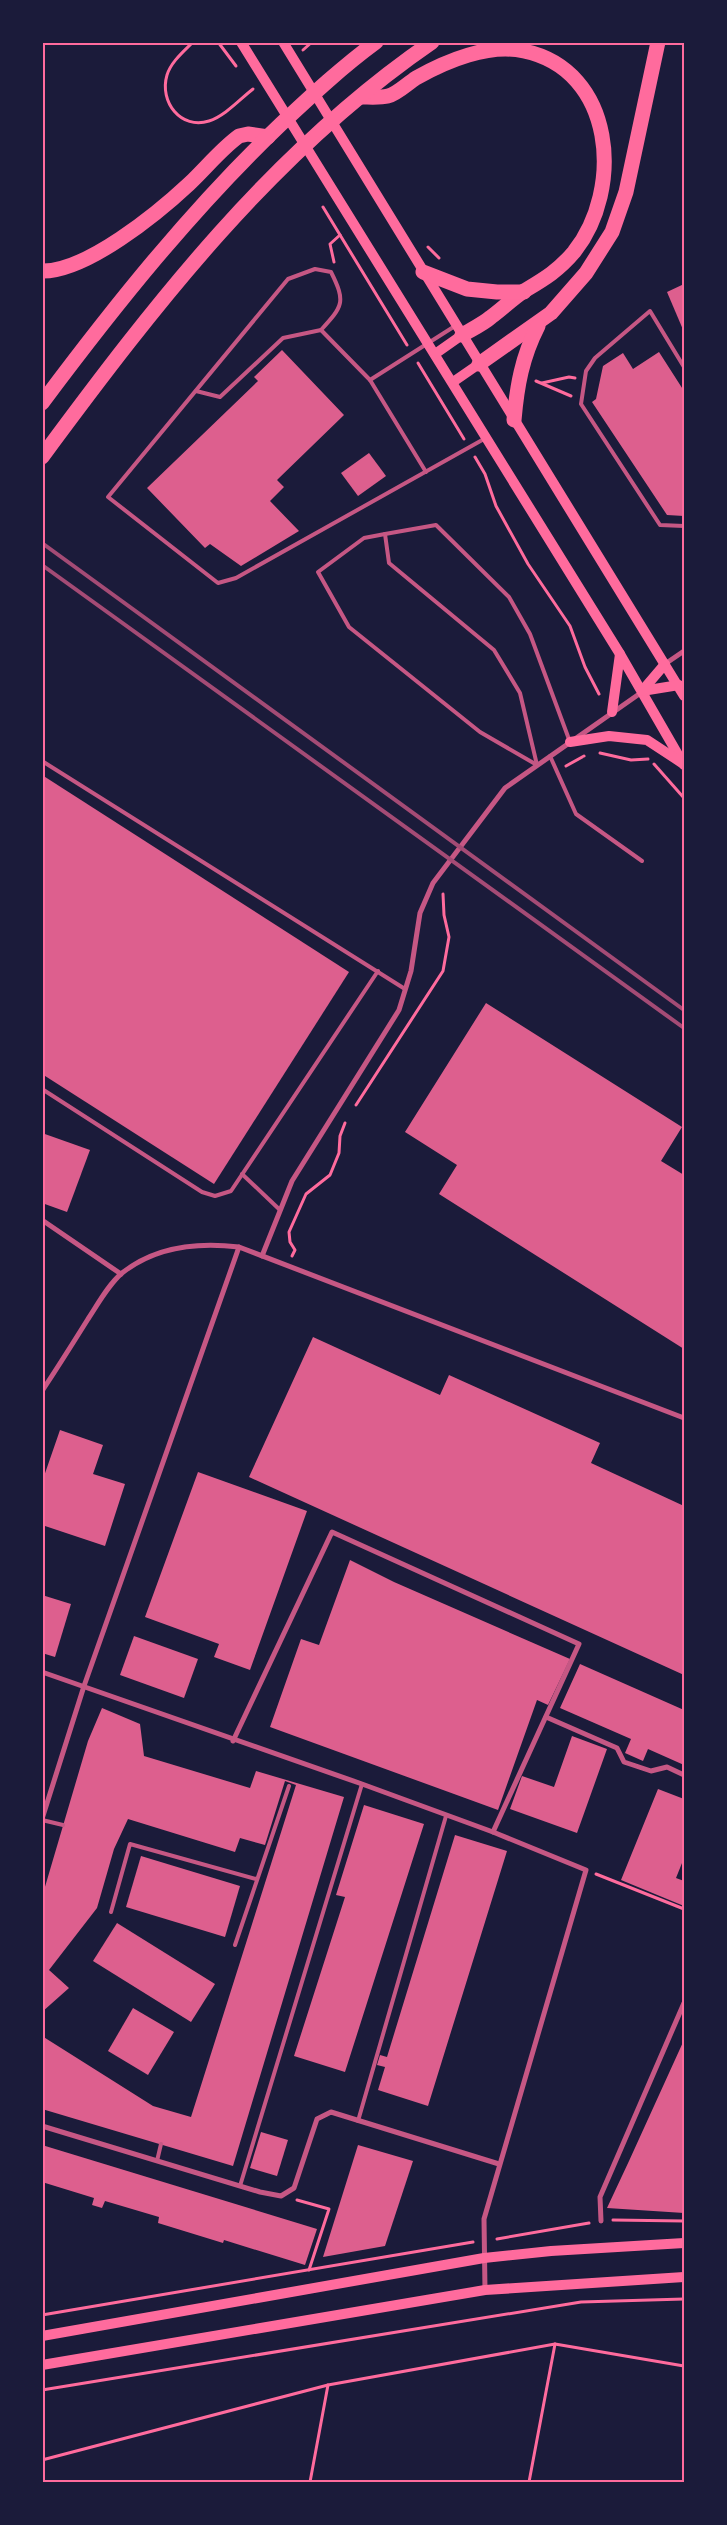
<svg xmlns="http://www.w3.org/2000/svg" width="727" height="2525" viewBox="0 0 727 2525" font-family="'Space Grotesk',sans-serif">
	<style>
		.building { fill: #dd5f8e }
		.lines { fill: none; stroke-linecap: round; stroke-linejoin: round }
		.path { stroke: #ff6b9d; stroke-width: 3 }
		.service { stroke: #c65784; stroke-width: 4 }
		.minor { stroke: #c65784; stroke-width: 5 }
		.secondary { stroke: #ff6b9d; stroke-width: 10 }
		.motorway { stroke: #ff6b9d; stroke-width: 15 }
		.rail { stroke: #a44b75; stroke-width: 4 }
		.neatline { fill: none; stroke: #ff6b9d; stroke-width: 2 }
	</style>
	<rect width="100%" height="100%" fill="#1b1b3a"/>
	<g class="building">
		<path d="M684,284v48l-17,-40z"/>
		<path d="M282,350l62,65 -67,65 7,7 -14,14 29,30 -58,35 -31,-22 -5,4 -58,-60 111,-107 -4,-4z"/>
		<path d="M659,352l25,39v125l-17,-1 -75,-113 4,-3 7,-33 20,-13 10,16z"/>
		<path d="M369,453l17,23 -28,20 -17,-23z"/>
		<path d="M42,775l307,197 -135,212 -172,-110z"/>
		<path d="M486,1003l196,124 -21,34 23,14v174l-245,-155 18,-29 -52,-33z"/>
		<path d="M42,1133l48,17 -23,62 -25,-9z"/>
		<path d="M313,1337l127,58 9,-20 151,68 -9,20 93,43v169l-435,-198z"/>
		<path d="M60,1430l43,15 -10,29 32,10 -20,62 -63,-21v-43z"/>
		<path d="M198,1472l109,39 -57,159 -36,-13 5,-13 -74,-27z"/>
		<path d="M350,1560l44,22 176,77 -22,46 -11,-5 -39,110 -228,-83 31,-88 18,6z"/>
		<path d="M42,1595l29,9 -16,53 -13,-4z"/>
		<path d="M134,1636l64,23 -14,39 -64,-23z"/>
		<path d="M580,1664l104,46v55l-36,-16 -5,12 -18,-8 6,-14 -71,-31z"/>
		<path d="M102,1708l38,16 4,32 106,32 6,-17 88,26 -111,369 -191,-57v-73l111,70 38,11 105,-332 -11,-4 -20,64 -25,-7 -5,14 -107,-33 -14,30 -17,59 -48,62 20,18 -27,24v-115l46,-156z"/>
		<path d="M572,1736l35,13 -30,84 -67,-24 12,-33 32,11z"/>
		<path d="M658,1789l26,10v59l-8,20 8,3v25l-63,-26z"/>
		<path d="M364,1805l60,19 -79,248 -51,-16 51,-159 -9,-2z"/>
		<path d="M455,1835l52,16 -79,255 -50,-16 7,-23 -8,-2 3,-10 7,2z"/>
		<path d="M141,1856l99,30 -15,51 -99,-30z"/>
		<path d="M117,1923l98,61 -24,38 -98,-61z"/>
		<path d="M133,2008l41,24 -26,43 -40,-24z"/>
		<path d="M684,2040v173l-77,-5 22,-47z"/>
		<path d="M261,2132l27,8 -11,36 -27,-8z"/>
		<path d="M42,2145l275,84 -12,36 -81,-25 -1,3 -65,-20 1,-6 -54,-16 -3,7 -10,-3 2,-7 -52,-16z"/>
		<path d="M358,2145l55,16 -28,85 -62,11z"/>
	</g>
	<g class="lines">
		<g class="path">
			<path d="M193,42c-10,10 -22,20 -26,33 -8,27 14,55 42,46 16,-5 31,-22 44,-32"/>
			<path d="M218,42l18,24"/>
			<path d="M303,50l9,-8"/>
			<path d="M323,207l84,138"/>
			<path d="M428,247l11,11"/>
			<path d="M334,262l-4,-18 10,-9"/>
			<path d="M418,363l46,76"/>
			<path d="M536,381l35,15"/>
			<path d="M542,383l27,-6 6,1"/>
			<path d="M475,457l10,17 11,32 32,58 42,62 15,41 14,27"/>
			<path d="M600,753l31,7 17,-1"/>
			<path d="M654,764l30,34"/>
			<path d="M566,766l18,-10"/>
			<path d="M356,1105l87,-134 6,-34 -5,-22 -1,-21"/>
			<path d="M292,1256l3,-6 -5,-8 -1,-10 17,-38 24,-19 9,-22 1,-17 5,-13"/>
			<path d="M596,1874l88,35"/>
			<path d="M297,2200l32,9 -20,61"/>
			<path d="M613,2220l71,1"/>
			<path d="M497,2239l92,-16"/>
			<path d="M42,2315l431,-73"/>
			<path d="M42,2390l539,-88 103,-3"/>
			<path d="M42,2460l286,-75 227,-41 129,22"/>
			<path d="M310,2482l18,-97"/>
			<path d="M529,2482l26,-138"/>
		</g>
		<g class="service">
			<path d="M455,326l-85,54 -49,-50c22,-24 25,-28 10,-58l-16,-3 -27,10 -180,218 110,86 18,-5 248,-139"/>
			<path d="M684,367l-34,-56 -55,47 -9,13 -5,33 79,121 24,1"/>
			<path d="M370,380l56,92"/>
			<path d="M196,391l24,6 63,-59 38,-8"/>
			<path d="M385,534l-21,4 -46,34 31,55 131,105 57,33"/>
			<path d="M550,756l26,58 66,47"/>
			<path d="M42,761l363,228"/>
			<path d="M537,765l-17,-72 -26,-43 -105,-87 -4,-29 51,-9 73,72 21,37 40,108"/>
			<path d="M42,1089l160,103 13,4 16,-5 147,-220"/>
			<path d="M242,1174l38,36"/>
			<path d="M42,1820l21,5"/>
			<path d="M42,1895h1"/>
			<path d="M111,1912l19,-68 126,35"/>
			<path d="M235,1945l54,-159"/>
			<path d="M358,2121l88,-305"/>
			<path d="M157,2161l4,-17"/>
			<path d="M240,2186l122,-402"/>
		</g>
		<g class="minor">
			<path d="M665,664l19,-13"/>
			<path d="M42,1220l79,54"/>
			<path d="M262,1256l30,-75 107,-171 12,-39 9,-58 13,-30 72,-95 137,-96"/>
			<path d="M42,1391c16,-24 31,-48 46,-72 10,-15 20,-34 34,-46 34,-27 76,-31 117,-26l445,171"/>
			<path d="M42,1672l320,112 131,48 93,38 -102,349 1,71"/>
			<path d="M546,1717l71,31 7,14 27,9 16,-4 17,8"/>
			<path d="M233,1741l99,-209 247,112 -86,188"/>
			<path d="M42,1819l42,-133 155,-439"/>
			<path d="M42,2126l218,66 21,4 13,-8 23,-69 14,-7 168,52"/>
			<path d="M601,2221l-1,-24 84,-194"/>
		</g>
		<g class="secondary">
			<path d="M241,42l379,612 64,111"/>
			<path d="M283,42l401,654"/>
			<path d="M435,354l27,-19"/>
			<path d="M453,382l26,-18"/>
			<path d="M642,691l37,-6"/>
			<path d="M642,691l23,-27"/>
			<path d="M612,712l8,-58"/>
			<path d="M570,742l39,-6 38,4 35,23"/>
			<path d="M42,2336l442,-78 67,-7 133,-8"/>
			<path d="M42,2365l443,-75 199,-13"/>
		</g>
		<g class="motorway">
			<path d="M361,97c8,0 19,1 27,-1 9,-2 20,-13 28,-18 30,-17 73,-35 108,-27 91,19 100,138 50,201 -16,19 -30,27 -50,39 -12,8 -22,18 -33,26 -8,7 -19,12 -29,18"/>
			<path d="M42,271c44,1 116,-58 147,-87 17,-16 32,-35 50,-48l9,-2 20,3"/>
			<path d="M423,272l44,17 30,3h27"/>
			<path d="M479,364l72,-51 35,-40 26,-41 14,-40 32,-150"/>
			<path d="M42,403c74,-99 150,-194 239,-279 31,-29 61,-57 95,-82"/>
			<path d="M514,420c3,-34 8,-63 24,-94"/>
			<path d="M42,457c113,-153 231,-306 390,-415"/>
		</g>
		<g class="rail">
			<path d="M42,543l642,467"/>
			<path d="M42,565l642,463"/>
		</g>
	</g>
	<rect width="727" height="2525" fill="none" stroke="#1b1b3a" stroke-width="88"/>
	<rect x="44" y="44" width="639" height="2437" class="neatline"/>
</svg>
